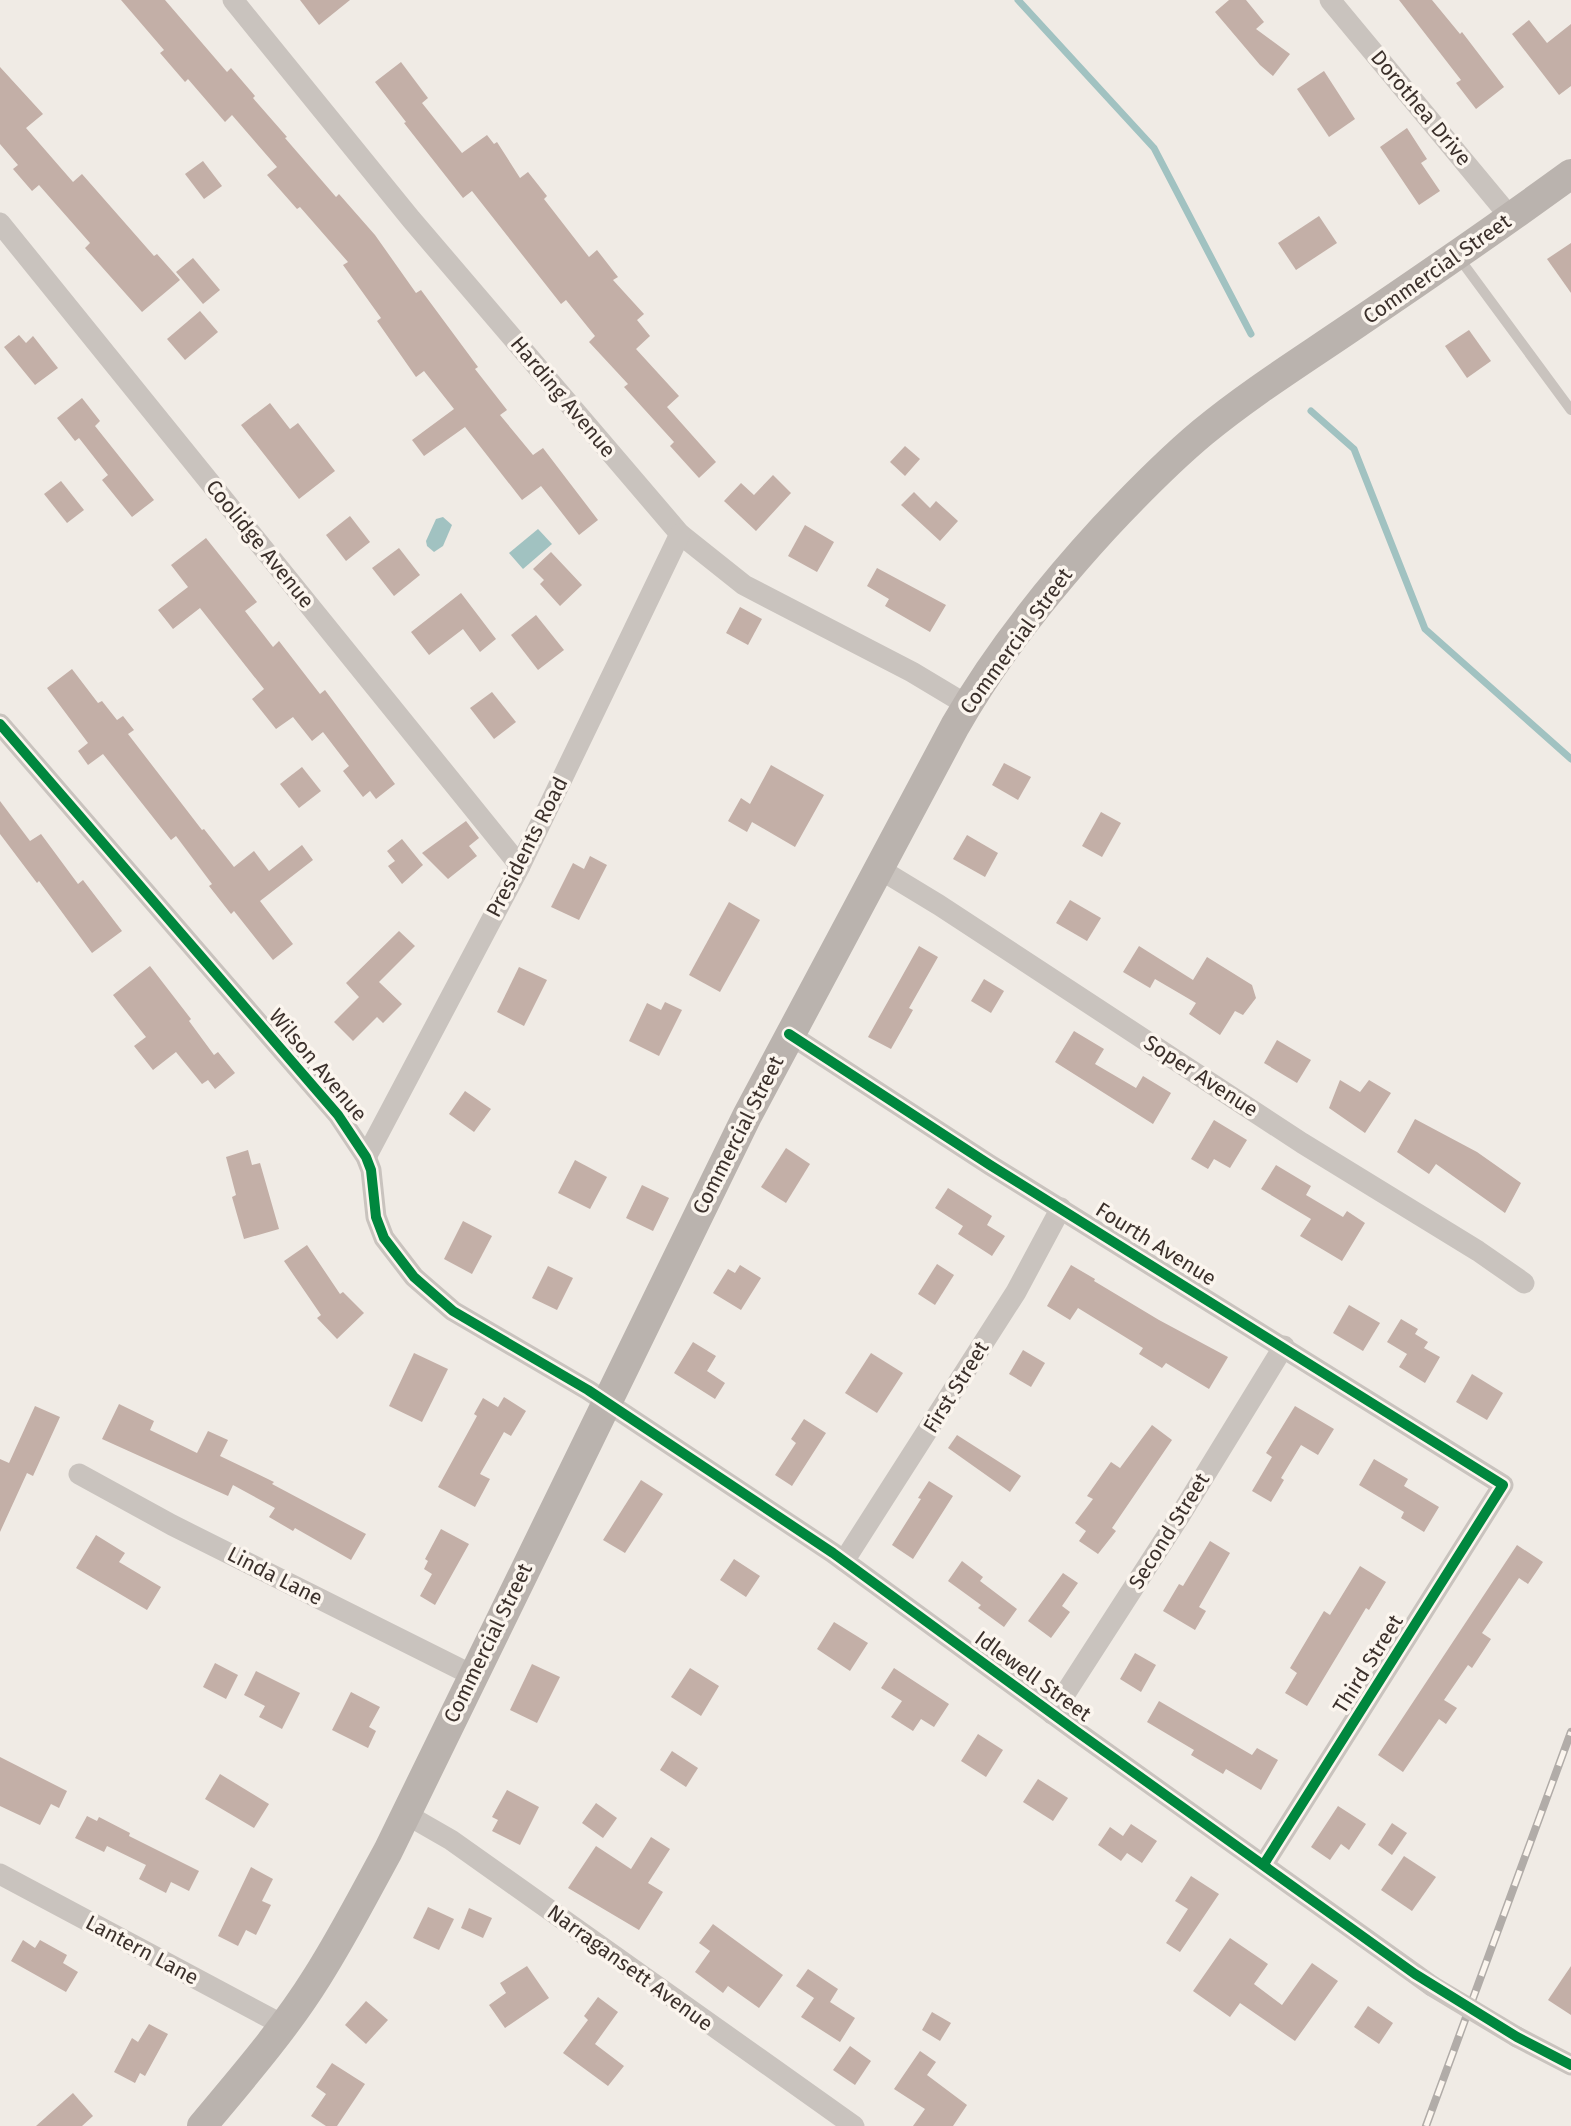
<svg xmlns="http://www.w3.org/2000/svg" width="1571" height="2126" viewBox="0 0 1571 2126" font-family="'Fira Sans',sans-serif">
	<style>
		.water { fill: #a1c2c1 }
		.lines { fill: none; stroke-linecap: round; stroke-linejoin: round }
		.stream { stroke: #a1c2c1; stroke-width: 7 }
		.building { fill: #c3afa7 }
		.lane { stroke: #c9c3be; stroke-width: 10 }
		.street { stroke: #c9c3be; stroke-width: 21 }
		.secondary { stroke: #bab3ae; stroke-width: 30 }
		.rail-casing { stroke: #b1aca8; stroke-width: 8 }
		.rail { stroke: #fbf5ee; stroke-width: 5; stroke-dasharray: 16; stroke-linecap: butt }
		.street-bridge { stroke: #c9c3be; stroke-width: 21 }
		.cycleway-casing { stroke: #fbf5ee; stroke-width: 15 }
		.cycleway { stroke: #00873e; stroke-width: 10 }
		.labels { text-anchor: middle; stroke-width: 7; stroke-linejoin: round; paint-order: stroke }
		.street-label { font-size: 21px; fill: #3b302b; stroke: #fbf5ee }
	</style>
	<rect width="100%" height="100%" fill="#f0ebe5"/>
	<g class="water">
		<path d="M443,517l9,8 -9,21 -9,6 -7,-6 -1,-5 10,-22z"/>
		<path d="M538,529l14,15 -29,25 -14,-16z"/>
	</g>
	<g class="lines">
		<g class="stream">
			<path d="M1018,0l136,148 97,186"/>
			<path d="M1311,411l43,38 71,180 146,130"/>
		</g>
	</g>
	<g class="building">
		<path d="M121,0h44l62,72 4,-4 24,28 -2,2 34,39 -2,1 51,59 3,-3 36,41 41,58 5,-3 57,77 -3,2 32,41 -7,5 33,40 10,-7 55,72 -19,15 -38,-49 -19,14 -57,-73 -41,29 -12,-16 42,-31 -30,-38 -8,6 -39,-56 4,-3 -38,-53 5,-3 -48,-55 -3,2 -30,-34 10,-8 -45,-52 -7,7 -37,-43 -3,3 -25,-29 4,-3z"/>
		<path d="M300,0h50l-31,25z"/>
		<path d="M1229,0h17l18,22 -8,7 34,25 -17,22 -13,-11 -45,-53z"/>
		<path d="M1399,0h33l28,34 2,-2 42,55 -28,22 -20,-26 5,-3z"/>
		<path d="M1529,20l18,23 24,-19v62l-12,9 -47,-61z"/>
		<path d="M401,62l27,36 -6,5 40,50 25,-18 7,9 3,-2 23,36 8,-6 19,24 -3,3 45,58 8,-7 21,27 -5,3 31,34 -7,6 13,16 -14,13 43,47 -12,11 49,55 -17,16 -29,-32 4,-4 -50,-55 4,-3 -39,-42 6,-6 -29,-36 -5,4 -89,-113 -9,7 -59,-75 2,-1 -31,-40z"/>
		<path d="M0,67l43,47 -17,14 47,54 9,-8 72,82 3,-2 23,26 -38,32 -57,-64 5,-5 -51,-58 -7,6 -19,-22 5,-4 -18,-21z"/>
		<path d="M1324,71l31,48 -26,18 -32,-48z"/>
		<path d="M1407,128l20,31 -6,4 19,28 -21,14 -39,-58z"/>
		<path d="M203,161l19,25 -18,13 -19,-25z"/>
		<path d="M1319,216l18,27 -41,27 -18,-27z"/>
		<path d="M1571,243v50l-24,-34z"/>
		<path d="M193,258l27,32 -17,14 -27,-32z"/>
		<path d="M200,311l18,21 -33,28 -18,-21z"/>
		<path d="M1469,330l22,31 -24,17 -22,-32z"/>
		<path d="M19,335l7,8 7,-7 25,32 -23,17 -31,-38z"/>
		<path d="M82,398l18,23 -5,5 59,74 -22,17 -30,-37 6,-5 -29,-37 -4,3 -18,-23z"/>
		<path d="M270,403l20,26 8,-6 37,48 -36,28 -58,-74z"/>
		<path d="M905,446l15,13 -15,17 -15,-14z"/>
		<path d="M773,475l18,18 -35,38 -32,-30 17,-18 13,12z"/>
		<path d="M61,481l23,29 -17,13 -23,-29z"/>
		<path d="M914,492l16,16 6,-7 22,20 -18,20 -39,-36z"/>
		<path d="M350,516l20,26 -24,19 -20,-26z"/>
		<path d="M805,525l29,17 -17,30 -29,-16z"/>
		<path d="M206,538l51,64 -12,9 28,36 6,-6 41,53 5,-4 70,94 -19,15 -6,-8 -7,6 -20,-26 6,-5 -26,-34 -11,9 -19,-24 -17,12 -24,-30 12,-10 -64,-81 -27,21 -15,-19 30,-23 -17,-22z"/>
		<path d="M399,548l21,27 -26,21 -22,-28z"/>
		<path d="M551,552l31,33 -22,21 -20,-22 4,-4 -11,-11z"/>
		<path d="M877,568l69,37 -16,27 -45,-26 4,-7 -22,-13z"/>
		<path d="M461,593l35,46 -16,13 -17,-23 -34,26 -18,-23z"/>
		<path d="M740,607l22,12 -14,26 -22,-12z"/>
		<path d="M536,615l28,35 -26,20 -27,-35z"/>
		<path d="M72,669l26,34 4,-2 15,19 6,-4 11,14 -6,4 74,96 2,-1 30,38 20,-16 15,20 33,-26 11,15 -53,41 33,43 -20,16 -39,-49 -3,3 -22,-28 3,-2 -36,-48 -5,4 -68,-86 -15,11 -10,-14 10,-8 -41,-55z"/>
		<path d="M492,692l24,30 -22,17 -24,-31z"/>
		<path d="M1004,763l27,14 -13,23 -26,-15z"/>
		<path d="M771,765l53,30 -29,52 -43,-25 -5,10 -19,-11 13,-23 9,6z"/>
		<path d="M302,767l19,24 -22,17 -19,-24z"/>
		<path d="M0,801l30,40 11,-7 37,50 5,-4 39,51 -30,22 -53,-72 -2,2 -37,-49z"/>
		<path d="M1101,812l20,11 -19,34 -20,-11z"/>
		<path d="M466,821l13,17 -10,8 8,10 -29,23 -26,-26z"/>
		<path d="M967,835l31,18 -13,24 -32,-18z"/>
		<path d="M402,839l21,26 -21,19 -14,-18 7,-5 -8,-10z"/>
		<path d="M590,856l17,9 -28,55 -28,-13 22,-44 11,6z"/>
		<path d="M1070,900l31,18 -14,23 -31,-18z"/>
		<path d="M729,902l31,18 -40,72 -31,-17z"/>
		<path d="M399,931l16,15 -36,36 23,22 -19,19 -6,-6 -24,24 -19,-19 25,-25 -13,-14z"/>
		<path d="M919,946l19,11 -29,51 4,2 -22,39 -23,-12z"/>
		<path d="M1139,946l54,34 14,-23 45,28 4,13 -13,17 -8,-4 -15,24 -31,-21 7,-11 -41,-24 -5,9 -27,-16z"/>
		<path d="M150,966l41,53 -2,2 25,34 4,-3 17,21 -20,16 -7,-9 -6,4 -26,-32 -23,18 -19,-24 12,-9 -33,-42z"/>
		<path d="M519,967l28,13 -23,46 -27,-14z"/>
		<path d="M984,979l20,12 -13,22 -20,-12z"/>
		<path d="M665,1002l17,8 -23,46 -30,-15 18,-38 14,7z"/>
		<path d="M1074,1031l30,18 -9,15 41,24 7,-12 28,17 -18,31 -98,-62z"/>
		<path d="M1277,1040l34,20 -14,23 -33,-20z"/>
		<path d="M1340,1080l20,12 9,-12 22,13 -26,40 -36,-25z"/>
		<path d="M465,1091l26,18 -17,23 -25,-18z"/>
		<path d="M1415,1119l62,33 44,31 -16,30 -69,-49 -7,10 -32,-22z"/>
		<path d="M1214,1120l33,20 -17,28 -16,-9 -6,10 -17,-10z"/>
		<path d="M786,1148l24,16 -24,39 -25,-16z"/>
		<path d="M248,1150l4,15 8,-2 19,66 -35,10 -12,-42 4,-2 -10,-38z"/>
		<path d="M575,1160l32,17 -17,32 -32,-16z"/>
		<path d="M1276,1165l35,21 -5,9 37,22 4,-6 18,12 -23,38 -42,-25 11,-17 -50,-30z"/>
		<path d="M642,1185l27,13 -16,33 -27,-13z"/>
		<path d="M948,1188l44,28 -5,9 18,11 -13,20 -34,-22 5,-8 -28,-18z"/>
		<path d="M463,1221l29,15 -20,38 -28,-15z"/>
		<path d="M307,1245l33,49 3,-2 21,21 -27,26 -20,-21 4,-3 -37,-54z"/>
		<path d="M937,1264l17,11 -19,30 -17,-11z"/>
		<path d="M740,1265l21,13 -20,32 -28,-17 15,-24 7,4z"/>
		<path d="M1071,1265l24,14 -1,2 65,39 69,37 -19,32 -43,-26 -4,5 -23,-14 4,-6 -65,-40 -8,12 -23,-14z"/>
		<path d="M548,1266l25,12 -16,32 -25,-12z"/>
		<path d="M1349,1305l31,18 -17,28 -30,-18z"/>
		<path d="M1401,1319l17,10 -3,5 13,8 -4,6 16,9 -15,26 -26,-16 8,-13 -20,-12z"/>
		<path d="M693,1342l23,14 -9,15 18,12 -10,16 -41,-26z"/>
		<path d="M1023,1350l22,13 -14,24 -22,-13z"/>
		<path d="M414,1353l34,16 -26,53 -33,-16z"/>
		<path d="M871,1353l32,20 -26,40 -32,-20z"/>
		<path d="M1472,1374l31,19 -16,27 -31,-18z"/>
		<path d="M504,1397l22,14 -15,25 -7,-4 -24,42 10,5 -15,28 -37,-20 39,-71 -3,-2 9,-16 15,9z"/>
		<path d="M119,1404l35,17 -4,9 47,23 11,-22 20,9 -8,16 54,26 -2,2 94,50 -15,26 -56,-32 -2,3 -24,-14 6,-9 -42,-23 -5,11 -126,-57z"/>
		<path d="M35,1406l25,11 -27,59 -6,-3 -27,59v-73l9,4z"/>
		<path d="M1295,1406l39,23 -16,26 -17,-10 -20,33 3,2 -13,22 -19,-11 20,-34 -6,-4z"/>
		<path d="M804,1419l22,14 -34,53 -17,-11 21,-32 -5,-4z"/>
		<path d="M1152,1425l20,15 -60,88 4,3 -18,23 -19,-13 7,-10 -11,-8 18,-24 -6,-3 24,-34 9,6z"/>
		<path d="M957,1435l64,41 -11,16 -62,-44z"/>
		<path d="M1374,1459l34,20 -4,7 35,21 -15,25 -23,-14 3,-6 -45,-27z"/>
		<path d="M641,1480l22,14 -38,59 -22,-13z"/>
		<path d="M929,1481l24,15 -40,63 -21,-14 29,-46 -3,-1z"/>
		<path d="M441,1529l28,15 -34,61 -15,-9 12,-22 -8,-5 4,-8 -3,-2z"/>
		<path d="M96,1535l29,18 -6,9 42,25 -14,23 -71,-42z"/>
		<path d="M1210,1541l20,12 -31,54 7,4 -11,19 -32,-19 16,-27 4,2z"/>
		<path d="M1517,1545l26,17 -15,22 -9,-6 -37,55 9,6 -19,29 -4,-3 -24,35 13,8 -11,16 -7,-5 -36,53 -25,-17z"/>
		<path d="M734,1559l26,17 -14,21 -26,-17z"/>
		<path d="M962,1561l21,16 -3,4 37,28 -13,18 -26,-19 3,-3 -33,-24z"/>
		<path d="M1360,1566l26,16 -17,28 -3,-2 -59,98 -22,-13 12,-20 -7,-5 34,-57 6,4z"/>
		<path d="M1063,1573l15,10 -16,23 8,6 -19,26 -23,-17z"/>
		<path d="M834,1622l34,21 -18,28 -33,-22z"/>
		<path d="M1135,1653l21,12 -15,27 -21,-13z"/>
		<path d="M215,1663l23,12 -12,24 -23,-12z"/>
		<path d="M532,1664l28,13 -23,46 -27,-13z"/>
		<path d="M690,1668l29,18 -18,30 -30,-19z"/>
		<path d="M894,1668l55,36 -15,23 -13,-8 -8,12 -22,-14 11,-16 -21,-13z"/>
		<path d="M256,1671l44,22 -18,36 -23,-12 6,-11 -21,-11z"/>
		<path d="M351,1692l29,15 -11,20 7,4 -8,17 -36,-18z"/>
		<path d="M1159,1701l93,54 5,-7 21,12 -17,30 -35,-21 -3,5 -32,-19 3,-5 -47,-28z"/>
		<path d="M978,1734l25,16 -17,27 -25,-16z"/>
		<path d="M672,1751l26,17 -12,19 -26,-17z"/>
		<path d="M0,1757l67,34 -8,17 -8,-4 -11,21 -40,-19z"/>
		<path d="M220,1774l49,30 -15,24 -49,-29z"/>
		<path d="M1038,1779l30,19 -15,23 -30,-19z"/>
		<path d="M507,1790l32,17 -19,38 -28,-14 6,-11 -6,-3z"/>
		<path d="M596,1803l21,15 -14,20 -21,-15z"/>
		<path d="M1338,1806l28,18 -17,26 -8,-6 -11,16 -19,-13z"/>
		<path d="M87,1816l10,5 2,-4 31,16 -1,3 70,35 -10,20 -18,-9 -5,11 -27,-14 7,-14 -39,-19 -3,6 -29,-14z"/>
		<path d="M1392,1823l15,10 -15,22 -14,-10z"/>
		<path d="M1131,1824l26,17 -15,22 -15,-10 -6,8 -23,-16 12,-18 13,9z"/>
		<path d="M651,1837l19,12 -22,34 15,9 -24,38 -71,-42 28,-42 35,23z"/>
		<path d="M1404,1856l32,21 -24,34 -31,-21z"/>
		<path d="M251,1867l22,12 -11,22 9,4 -15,30 -10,-5 -8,16 -20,-10z"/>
		<path d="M1191,1876l28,18 -39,58 -14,-9 22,-34 -13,-8z"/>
		<path d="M428,1907l26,12 -15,31 -26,-12z"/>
		<path d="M469,1908l23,10 -9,20 -22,-10z"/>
		<path d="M713,1924l70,51 -24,33 -31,-22 -5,7 -28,-21 15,-21 -11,-8z"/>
		<path d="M1230,1938l38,26 -14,20 28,21 30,-42 26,18 -43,60 -55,-38 -10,14 -37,-26z"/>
		<path d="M23,1940l12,8 5,-8 27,15 -4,8 15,9 -12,20 -55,-31z"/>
		<path d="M527,1966l22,32 -44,30 -16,-23 17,-12 -6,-10z"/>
		<path d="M1571,1966v49l-23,-15z"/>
		<path d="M808,1969l30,20 -8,13 25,16 -15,24 -39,-25 13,-19 -18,-12z"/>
		<path d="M598,1997l20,15 -23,32 29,22 -16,20 -45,-33 25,-33 -4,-4z"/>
		<path d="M366,2001l22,19 -22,24 -21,-19z"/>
		<path d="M1368,2006l25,17 -14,21 -25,-17z"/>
		<path d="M932,2012l19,11 -11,18 -18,-11z"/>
		<path d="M149,2024l19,10 -23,42 -5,-3 -5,10 -21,-11 18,-34 6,4z"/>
		<path d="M850,2046l21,15 -16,24 -22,-15z"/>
		<path d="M920,2051l16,11 -9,13 40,30 -14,21h-40l12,-17 -31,-20z"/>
		<path d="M332,2063l33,21 -28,42h-11l-15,-10 15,-22 -10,-7z"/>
		<path d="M73,2093l20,23 -11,10h-46z"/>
	</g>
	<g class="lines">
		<path class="lane" d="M1459,258l112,152"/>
		<g class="street">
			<path d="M233,0l178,219 269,315 64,51 168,87 55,33"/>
			<path d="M1330,0l181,218"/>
			<path d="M0,223l520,643"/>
			<path d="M0,724l338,391 28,42 5,13 5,47 8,21 30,39 39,34 135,79 245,163 243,178 356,255"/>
			<path d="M878,868l61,37 363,238 176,108 46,32"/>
			<path d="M789,1034l201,131 513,320 -239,379"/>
			<path d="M366,1157l154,-291 160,-332"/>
			<path d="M79,1474l93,51 300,150"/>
			<path d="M844,1561l172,-269 45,-84"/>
			<path d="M1052,1714l129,-200 103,-168"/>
			<path d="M404,1813l47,27 403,286"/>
			<path d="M0,1874l283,151"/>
			<path d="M1517,2037l54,28"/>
		</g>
		<path class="secondary" d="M202,2126c40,-48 82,-96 115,-149 26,-41 48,-84 71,-126l359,-735 208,-390c41,-72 93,-137 149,-198 31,-33 63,-66 99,-96 46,-38 97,-70 147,-104 74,-50 148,-101 221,-154"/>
		<g class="rail-casing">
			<path id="rail" d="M1426,2126l145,-394"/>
		</g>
		<use href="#rail" class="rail"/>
		<path class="street-bridge" d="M1432,1986l85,51"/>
		<g class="cycleway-casing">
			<g id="cycleway">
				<path d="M0,724l338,391 28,42 5,13 5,47 8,21 30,39 39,34 135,79 245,163 243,178 339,243 102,63 54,28"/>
				<path d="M789,1034l201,131 513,320 -239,379"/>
			</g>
		</g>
		<use href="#cycleway" class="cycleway"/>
	</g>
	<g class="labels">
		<g class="street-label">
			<text transform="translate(1421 108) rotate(50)" y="7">Dorothea Drive</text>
			<text transform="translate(1437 269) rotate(-35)" y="7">Commercial Street</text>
			<text transform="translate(563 397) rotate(50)" y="7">Harding Avenue</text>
			<text transform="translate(260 544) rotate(51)" y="7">Coolidge Avenue</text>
			<text transform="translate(1016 641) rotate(-54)" y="7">Commercial Street</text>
			<text transform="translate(527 847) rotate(-63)" y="7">Presidents Road</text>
			<text transform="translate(318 1065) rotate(50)" y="7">Wilson Avenue</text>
			<text transform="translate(1201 1076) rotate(33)" y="7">Soper Avenue</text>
			<text transform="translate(738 1135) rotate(-63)" y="7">Commercial Street</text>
			<text transform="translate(1156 1244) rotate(32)" y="7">Fourth Avenue</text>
			<text transform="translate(956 1387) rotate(-58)" y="7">First Street</text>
			<text transform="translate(1169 1531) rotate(-58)" y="7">Second Street</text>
			<text transform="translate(275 1576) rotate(27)" y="7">Linda Lane</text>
			<text transform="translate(488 1643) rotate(-64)" y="7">Commercial Street</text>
			<text transform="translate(1368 1664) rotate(-58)" y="7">Third Street</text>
			<text transform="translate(1033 1676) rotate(36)" y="7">Idlewell Street</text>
			<text transform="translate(142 1950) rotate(28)" y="7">Lantern Lane</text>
			<text transform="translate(630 1968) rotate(36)" y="7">Narragansett Avenue</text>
		</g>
	</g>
</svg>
